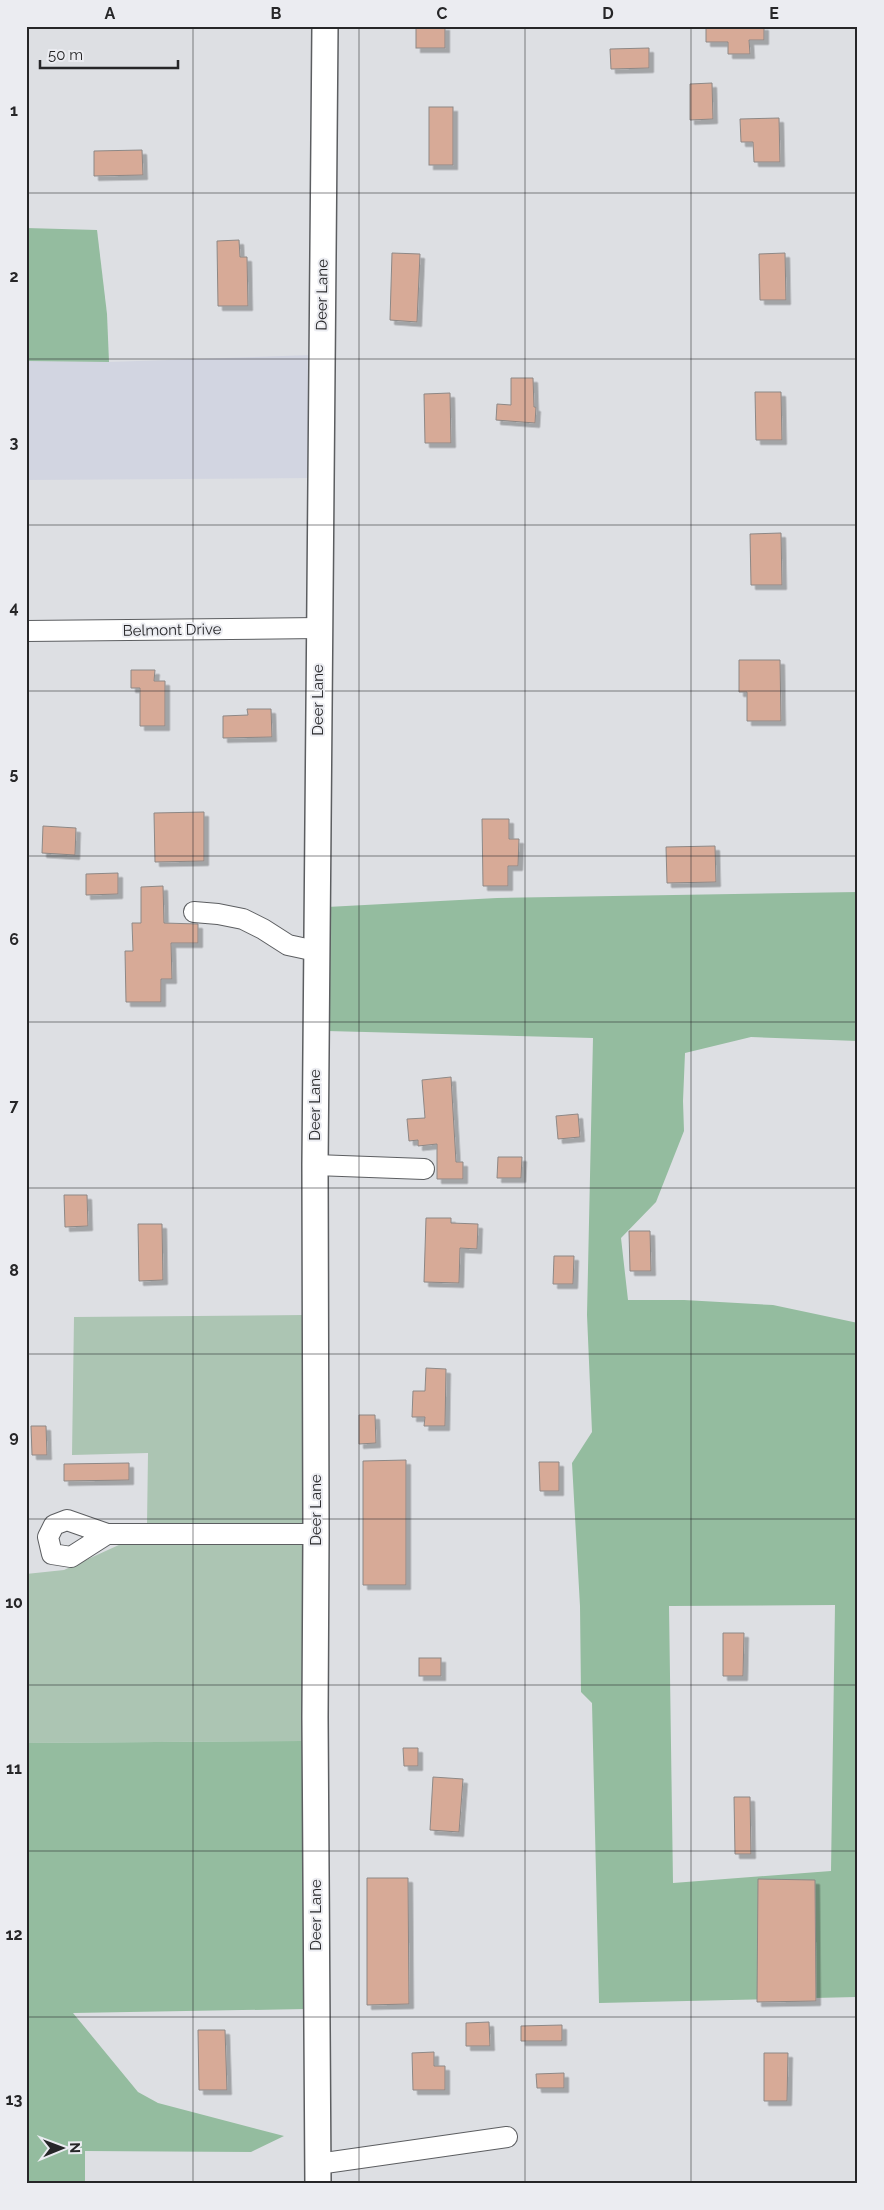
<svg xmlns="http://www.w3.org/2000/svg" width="884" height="2210" viewBox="0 0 884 2210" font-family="Raleway,sans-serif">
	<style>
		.built { fill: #d2d5e1 }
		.green { fill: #acc5b3 }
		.forest { fill: #94bc9f; fill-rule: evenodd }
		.building { fill: #d7aa97; stroke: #8d8886; filter: url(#shadow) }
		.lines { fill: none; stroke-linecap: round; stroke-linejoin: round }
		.minor-casing { stroke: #5c5e61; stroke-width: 22 }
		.tertiary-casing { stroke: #5c5e61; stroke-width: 28 }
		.minor { stroke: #fff; stroke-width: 20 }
		.tertiary { stroke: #fff; stroke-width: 25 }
		.grid { fill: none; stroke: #262628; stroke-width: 1; stroke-opacity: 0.55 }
		.labels { text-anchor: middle; stroke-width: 4; stroke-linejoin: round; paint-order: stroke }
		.street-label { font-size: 15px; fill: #262628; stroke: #ebecf1 }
		.neatline { fill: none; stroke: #262628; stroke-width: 2 }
		.grid-label { font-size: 16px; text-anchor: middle; font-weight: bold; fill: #262628 }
	</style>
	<defs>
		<filter id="shadow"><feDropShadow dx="4.5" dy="4.5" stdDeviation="0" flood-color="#0004"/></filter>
	</defs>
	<rect width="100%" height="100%" fill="#dddfe3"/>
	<path class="built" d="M311,355l-1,123 -284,2v-119l83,1z"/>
	<g class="green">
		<path d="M305,1315l1,210h-159l1,-72 -76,2 2,-138z"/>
		<path d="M137,1543h168l-1,198 -278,2v-169l38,-4 57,-26z"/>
	</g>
	<g class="forest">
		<path d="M26,228l71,2 10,84 2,48 -83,-1z"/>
		<path d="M858,892v149l-107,-4 -66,16 -2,48 1,30 -28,71 -35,36 7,62h56l89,5 85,18 -2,674 -257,6 -7,-300 -11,-11 -1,-86 -8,-143 20,-31 -5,-117 6,-277 -266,-7v-124l170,-9zM835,1605l-4,266 -158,12 -4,-277z"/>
		<path d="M304,1741l2,268 -233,4 65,79 20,11 126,33 -33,16 -166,-1v33h-59v-441z"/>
	</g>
	<g class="building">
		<rect x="416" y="26" width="29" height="22"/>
		<path d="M706,26h58v14h-15l1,14h-22v-12h-22z"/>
		<path d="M649,48v20l-38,1 -1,-20z"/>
		<path d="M712,83l1,36 -23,1v-36z"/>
		<rect x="429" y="107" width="24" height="58"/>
		<path d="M779,118l1,44h-26l-1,-20h-12l-1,-23z"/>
		<path d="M142,150l1,25 -49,1v-25z"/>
		<path d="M239,240l1,17h7l1,49h-30l-1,-65z"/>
		<path d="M392,253l28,1 -3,68 -27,-2z"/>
		<path d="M785,253l1,47h-26l-1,-46z"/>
		<path d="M511,378h22l1,29h2l-1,16 -39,-3 1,-16 14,1z"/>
		<path d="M755,392h26l1,48h-26z"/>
		<path d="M450,393l1,50h-26l-1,-49z"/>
		<path d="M781,533l1,52h-31l-1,-51z"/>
		<path d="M739,660h41l1,61h-34v-29h-8z"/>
		<path d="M131,670h24l-1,11h11v45h-25v-38h-9z"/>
		<path d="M247,709h24l1,28 -49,1v-22l25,-1z"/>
		<path d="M204,812v49l-49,1 -1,-49z"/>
		<path d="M482,819h27v20h10l-1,27h-10v20h-25z"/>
		<path d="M43,826l33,2 -1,27 -33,-2z"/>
		<path d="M715,846l1,36 -49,1 -1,-36z"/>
		<path d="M118,873v21l-32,1v-21z"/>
		<path d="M163,886l1,37 34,1v19h-27l1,36h-11v23h-35l-1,-51h8l-1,-28h9v-36z"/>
		<path d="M451,1077l5,85h7v17h-26v-35l-19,2v-6l-9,1 -2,-22 18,-1 -3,-38z"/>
		<path d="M578,1114l2,23 -22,2 -2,-23z"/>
		<path d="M498,1157h24l-1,21h-24z"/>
		<path d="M64,1195h23l1,31 -23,1z"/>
		<path d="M426,1218h25v5l27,1 -1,25 -17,-1 -1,35 -35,-1z"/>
		<path d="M138,1224h24l1,56 -24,1z"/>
		<path d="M629,1231h21l1,40h-21z"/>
		<path d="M554,1256h20l-1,28h-20z"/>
		<path d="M426,1368l20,1 -1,57h-21l1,-9h-13l1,-26h12z"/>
		<path d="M359,1415h16l1,28 -17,1z"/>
		<path d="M31,1426h15l1,29h-15z"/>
		<path d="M406,1460v125h-43v-124z"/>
		<path d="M539,1462h20v29h-19z"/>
		<path d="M129,1463v17l-65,1v-17z"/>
		<path d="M723,1633h21l-1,43h-20z"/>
		<rect x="419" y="1658" width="22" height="18"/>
		<path d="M403,1748h15v18h-14z"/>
		<path d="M433,1777l30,2 -4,53 -29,-2z"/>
		<path d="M734,1797h16l1,57h-16z"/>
		<path d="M367,1878h41l1,126 -42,1z"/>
		<path d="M758,1879l57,1 1,121 -59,1z"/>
		<path d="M489,2022l1,24h-24v-23z"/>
		<path d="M562,2025v16h-41v-15z"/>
		<path d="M198,2030h27l2,60h-28z"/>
		<path d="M434,2052v14h11v24h-32l-1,-37z"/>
		<path d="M764,2053h24l-1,48h-23z"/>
		<path d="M564,2073v15h-27l-1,-14z"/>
	</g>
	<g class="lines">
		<g class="minor-casing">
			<g id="minor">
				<path d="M26,631l293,-3"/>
				<path d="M194,912l24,2 25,5 20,10 25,16 28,6"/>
				<path d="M315,1165l109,4"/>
				<path d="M107,1534l-36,23 -19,-3 -4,-17 6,-12 13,-5 40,14h209"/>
				<path d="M318,2164l189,-27"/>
			</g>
		</g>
		<g class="tertiary-casing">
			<path id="tertiary" d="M318,2184l-3,-467 1,-183 -1,-369 10,-1139"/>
		</g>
		<use href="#minor" class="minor"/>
		<use href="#tertiary" class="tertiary"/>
	</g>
	<path class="grid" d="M193,26v2158M359,26v2158M525,26v2158M691,26v2158M26,193h832M26,359h832M26,525h832M26,691h832M26,856h832M26,1022h832M26,1188h832M26,1354h832M26,1519h832M26,1685h832M26,1851h832M26,2017h832"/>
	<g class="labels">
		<g class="street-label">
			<text transform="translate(322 295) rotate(-89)" y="5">Deer Lane</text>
			<text transform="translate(172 630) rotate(-1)" y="5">Belmont Drive</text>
			<text transform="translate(318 700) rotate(-90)" y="5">Deer Lane</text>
			<text transform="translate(315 1105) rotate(-90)" y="5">Deer Lane</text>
			<text transform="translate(316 1510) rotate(-90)" y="5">Deer Lane</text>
			<text transform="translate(316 1915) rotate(-90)" y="5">Deer Lane</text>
		</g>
	</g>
	<rect width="884" height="2210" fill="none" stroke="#ebecf1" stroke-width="55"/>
	<g transform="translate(62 2148) rotate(89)" stroke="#ebecf1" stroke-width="4" paint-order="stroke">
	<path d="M0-4L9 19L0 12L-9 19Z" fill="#262628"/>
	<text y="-8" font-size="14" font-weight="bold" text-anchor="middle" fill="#262628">N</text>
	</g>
	<path d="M40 60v8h138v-8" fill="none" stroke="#262628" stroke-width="2.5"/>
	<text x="48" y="60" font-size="15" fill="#262628" stroke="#ebecf1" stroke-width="4" paint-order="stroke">50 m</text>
	<rect x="28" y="28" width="828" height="2154" class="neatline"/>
	<g class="grid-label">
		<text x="110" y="19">A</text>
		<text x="276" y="19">B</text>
		<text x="442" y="19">C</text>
		<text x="608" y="19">D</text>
		<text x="774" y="19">E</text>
		<text x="14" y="116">1</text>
		<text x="14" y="282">2</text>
		<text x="14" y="448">3</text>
		<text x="14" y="613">4</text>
		<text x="14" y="779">5</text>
		<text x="14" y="945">6</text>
		<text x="14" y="1111">7</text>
		<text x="14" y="1276">8</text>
		<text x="14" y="1442">9</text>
		<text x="14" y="1608">10</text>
		<text x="14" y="1774">11</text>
		<text x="14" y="1940">12</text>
		<text x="14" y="2105">13</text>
	</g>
</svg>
